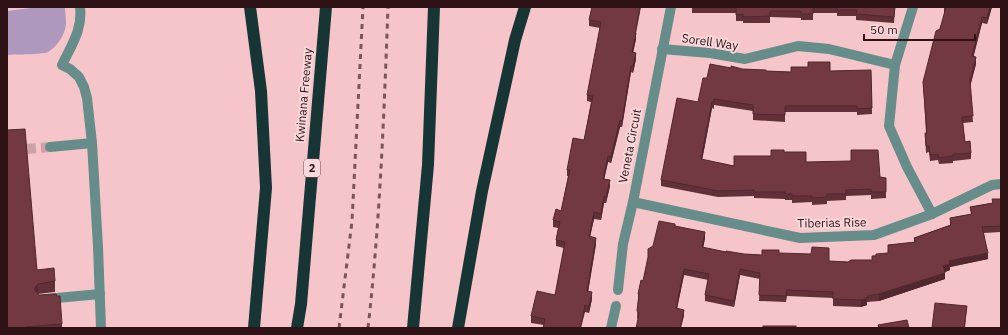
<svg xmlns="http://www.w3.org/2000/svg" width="1008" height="335" viewBox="0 0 1008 335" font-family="'IBM Plex Sans',sans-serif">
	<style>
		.green { fill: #af98bd }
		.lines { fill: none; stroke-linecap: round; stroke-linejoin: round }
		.minor-tunnel { stroke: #cea1a5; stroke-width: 10; stroke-dasharray: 10 5; stroke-linecap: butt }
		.minor { stroke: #678d8b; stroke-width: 10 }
		.highway { stroke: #163534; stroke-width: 12 }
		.rail { stroke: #7a565a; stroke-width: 3; stroke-dasharray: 5 5; stroke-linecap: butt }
		.wall { fill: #623138 }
		.shaded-wall { fill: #50282e }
		.building { fill: #723941; stroke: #50282e }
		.labels { text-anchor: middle; stroke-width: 4; stroke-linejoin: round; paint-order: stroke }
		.shield { fill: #f8d7da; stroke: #6b4d51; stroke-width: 1 }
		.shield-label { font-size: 11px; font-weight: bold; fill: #2e1216 }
		.street-label { font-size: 12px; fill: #2e1216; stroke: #f8d7da }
	</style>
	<rect width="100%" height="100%" fill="#f6c5c9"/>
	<path class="green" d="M39,7h26c0,5 1,11 1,16 0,10 -9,24 -18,29 -7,3 -32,2 -41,3v-44z"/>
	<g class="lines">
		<path class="minor-tunnel" d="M26,149l24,-2"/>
		<g class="minor">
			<path d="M80,7c3,22 -9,39 -18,58l8,4 9,8 5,10 3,11 5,45 6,104 3,81"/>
			<path d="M913,7l-18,58 -6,61 18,41 25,47"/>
			<path d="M662,49l48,4 35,6 53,-13 31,3 66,16"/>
			<path d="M50,147l42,-4"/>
			<path d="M633,202l167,36 74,-3 58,-21 60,-29 9,-1"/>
			<path d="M618,290l5,-46 10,-42 38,-195"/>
			<path d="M46,299l54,-5"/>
			<path d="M611,328l5,-22"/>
		</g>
		<g class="highway">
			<path d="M250,7l11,84 5,97 -12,140"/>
			<path d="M297,328l4,-24 25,-297"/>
			<path d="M413,328l15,-163 6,-158"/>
			<path d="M458,328l24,-137 33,-151 10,-33"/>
		</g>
		<g class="rail">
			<path d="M339,328l13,-107 11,-214"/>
			<path d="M368,328c12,-106 16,-214 20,-321"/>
		</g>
	</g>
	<g class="wall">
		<path d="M592,7l44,26v6l-3,13 3,7 -3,14 -2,-1 -9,55h-2l-9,36 -3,-1 -4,17 6,7 -4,17h-2l-3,17 -7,-1 -4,17 6,8 -8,48 4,7 -3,14 -4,-1 -41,13 -13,-2v-7l24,-21 9,-47 -8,-2v-6l2,-12 -5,-1v-7l8,-9 7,-35h-1v-6l17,-30 7,-38 -4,-1v-6l13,-67 -11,-2v-6z"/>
		<path d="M692,7h203l-1,16 -38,-3v-4h-19v-3h-24v7h-12v-2l-31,-1v6h-27v-2h-7v-8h-44z"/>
		<path d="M944,7h48l-5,17 -5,-1 -9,34 3,7 -6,22 3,36 -10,1 2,19 6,11v6l-18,2v2l-14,1 -1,-4 -8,1 -1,-9 -3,1 -1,-20h1l-3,-51 22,-70h-1z"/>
		<path d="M731,68l11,1 24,2 25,1 80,-2 1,44 -15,1v-3h-72v10l-32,-2v-9l-39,-6v4l-2,-1 -10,52 32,6 50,-14 22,10 74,15 6,1v20l-15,1v-4l-25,1v4l-19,1v3l-15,1v-3l-20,1v-3h-7v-1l-31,-1v-2l-36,1 -57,-11v-6l37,-78 9,-24z"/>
		<path d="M1001,199v33l-17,1 4,26 -38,8v3l-5,2v7l-66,22 -12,1v3l-6,2 -28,-1v-8l-46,-2 -1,6 -27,-1 1,-22 -20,-4 -6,32 -29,-6v-6l3,-15 -24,-5 -7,33 7,8 -46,3 -1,-1 1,-18v-6l5,-13 10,-35 22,-20 30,12 -2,10 23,4 18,2 18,1 17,-2 50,8 19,1 24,-2v-4l16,-3v-8l26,-3v-4l36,-13v-7l21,-4 -1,-7 22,-4z"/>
		<path d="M37,270l18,11v11l-17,2 24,30v4h-55z"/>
	</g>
	<g class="shaded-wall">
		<path d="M640,7h1l-5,26v6l-4,19v-6l3,-19z"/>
		<path d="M990,7h2l-5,17v-6z"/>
		<path d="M982,17v6l-10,40v-7z"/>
		<path d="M636,53v6l-3,14v-7z"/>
		<path d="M976,57v7l-6,23v-6z"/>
		<path d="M631,66v6l-9,55v-6z"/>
		<path d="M712,102v6l-11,58v-7z"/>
		<path d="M620,120v7l-9,36v-6z"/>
		<path d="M608,156v6l-5,23v-6z"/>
		<path d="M610,180v6l-4,17v-6z"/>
		<path d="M604,196v7l-3,17v-6z"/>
		<path d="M594,212v7l-5,23v-6z"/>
		<path d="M705,232v6l-3,16v-7z"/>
		<path d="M596,238v6l-9,54v-7z"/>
		<path d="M988,253v6l-38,8v3l-7,3v-7l6,-5z"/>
		<path d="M684,269v6l-8,39v-6z"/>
		<path d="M740,269v6l-6,32v-6z"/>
		<path d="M945,273v6l-66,22v-7z"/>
		<path d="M38,284v11l-3,-5v-3z"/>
		<path d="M592,292v7l-3,14v-7z"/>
		<path d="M867,298v7l-6,2v-7z"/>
		<path d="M585,305v7l-4,16h-1z"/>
		<path d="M967,306l-2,22h-1z"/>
		<path d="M684,310v6l-3,12h-1z"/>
	</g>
	<g class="building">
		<path d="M592,7h48l-5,26h1l-4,19 4,1 -3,13h-2l-9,55 -2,-1 -9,37 -3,-1 -5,23 7,1 -4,17 -2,-1 -3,18 -7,-2 -5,24 7,2 -9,53 5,1 -3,14 -4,-1 -5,23h-37l2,-9 -14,-3 6,-25 18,4 10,-53 -9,-2 4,-18 -7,-2 3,-11 5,2 9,-41h-3l6,-32 11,2 9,-44 -6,-1 14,-73 -12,-2z"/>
		<path d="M736,7h77v7h-12v-3h-31v5l-27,1v-3l-7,1z"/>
		<path d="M837,7h58l-1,10 -38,-3 1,-4h-20z"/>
		<path d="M946,7h44l-3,11 -5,-1 -10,39 4,1 -6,24 3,35 -11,1 3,25 5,-1 1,12 -18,1v2l-14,2 -1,-4 -8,1 -1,-9h-3l-1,-13h2l-4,-51 13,-51 4,-2z"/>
		<path d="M808,62h22v9l41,-1 1,38 -15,1v-3h-72v9l-32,-1v-9l-39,-6v3h-2l-11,57 33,7v-10h37v-6h13v2h22v10l45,-1v-11h27l2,27 6,1v14h-15v-3l-25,1v4h-19v3l-15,1v-2h-20v-2h-7v-2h-31v-2l-36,1 -57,-11 16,-82 21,4 5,-24h4l3,-14 21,4v-2l11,3 24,1v1l25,1v-5h17z"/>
		<path d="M25,129l12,141 17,-2 1,13 -17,3 -3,3v3l4,5 17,-1 1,2h3l2,28 -37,3v1h-18v-198z"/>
		<path d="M992,199h9v27l-19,1 6,26 -39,8 1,3 -7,2 2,7 -66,21 -12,2v2l-6,2 -28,-1v-7l-46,-2 -1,6 -27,-1 1,-22 -20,-4 -6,32 -29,-6 4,-21 -25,-5 -8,39 8,2 -4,18h-44l3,-14 -2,-3 2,-17h-1l3,-14 2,1 5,-24v-8l5,-3 6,-25 16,3v2l30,6 -3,15 24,5v-1l18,3 18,1v-5h17v3l32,1 1,-7 17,1v13l19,1 3,-2h21v-4h4v-2l12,-1v-8l28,-3 -2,-4 37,-13 -1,-7 22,-4 -2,-7 23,-4z"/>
		<path d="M935,303l32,3 -3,22h-32z"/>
		<path d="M907,320l2,8h-30l-1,-3z"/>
		<rect x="763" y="326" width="33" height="2"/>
	</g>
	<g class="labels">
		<rect class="shield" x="304" y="159" width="16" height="18" rx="3"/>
		<g class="shield-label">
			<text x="312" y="172">2</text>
		</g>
		<g class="street-label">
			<text transform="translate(710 42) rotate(8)" y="4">Sorell Way</text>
			<text transform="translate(304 95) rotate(-85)" y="4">Kwinana Freeway</text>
			<text transform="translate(630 146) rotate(-79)" y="4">Veneta Circuit</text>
			<text transform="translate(832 223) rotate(-1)" y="4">Tiberias Rise</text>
		</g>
	</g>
	<rect width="1008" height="335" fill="none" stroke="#2e1216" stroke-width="16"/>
	<path d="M864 34v6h111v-6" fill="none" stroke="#2e1216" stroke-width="2"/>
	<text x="870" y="34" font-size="12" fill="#2e1216" stroke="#f8d7da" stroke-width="3" paint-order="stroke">50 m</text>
</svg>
